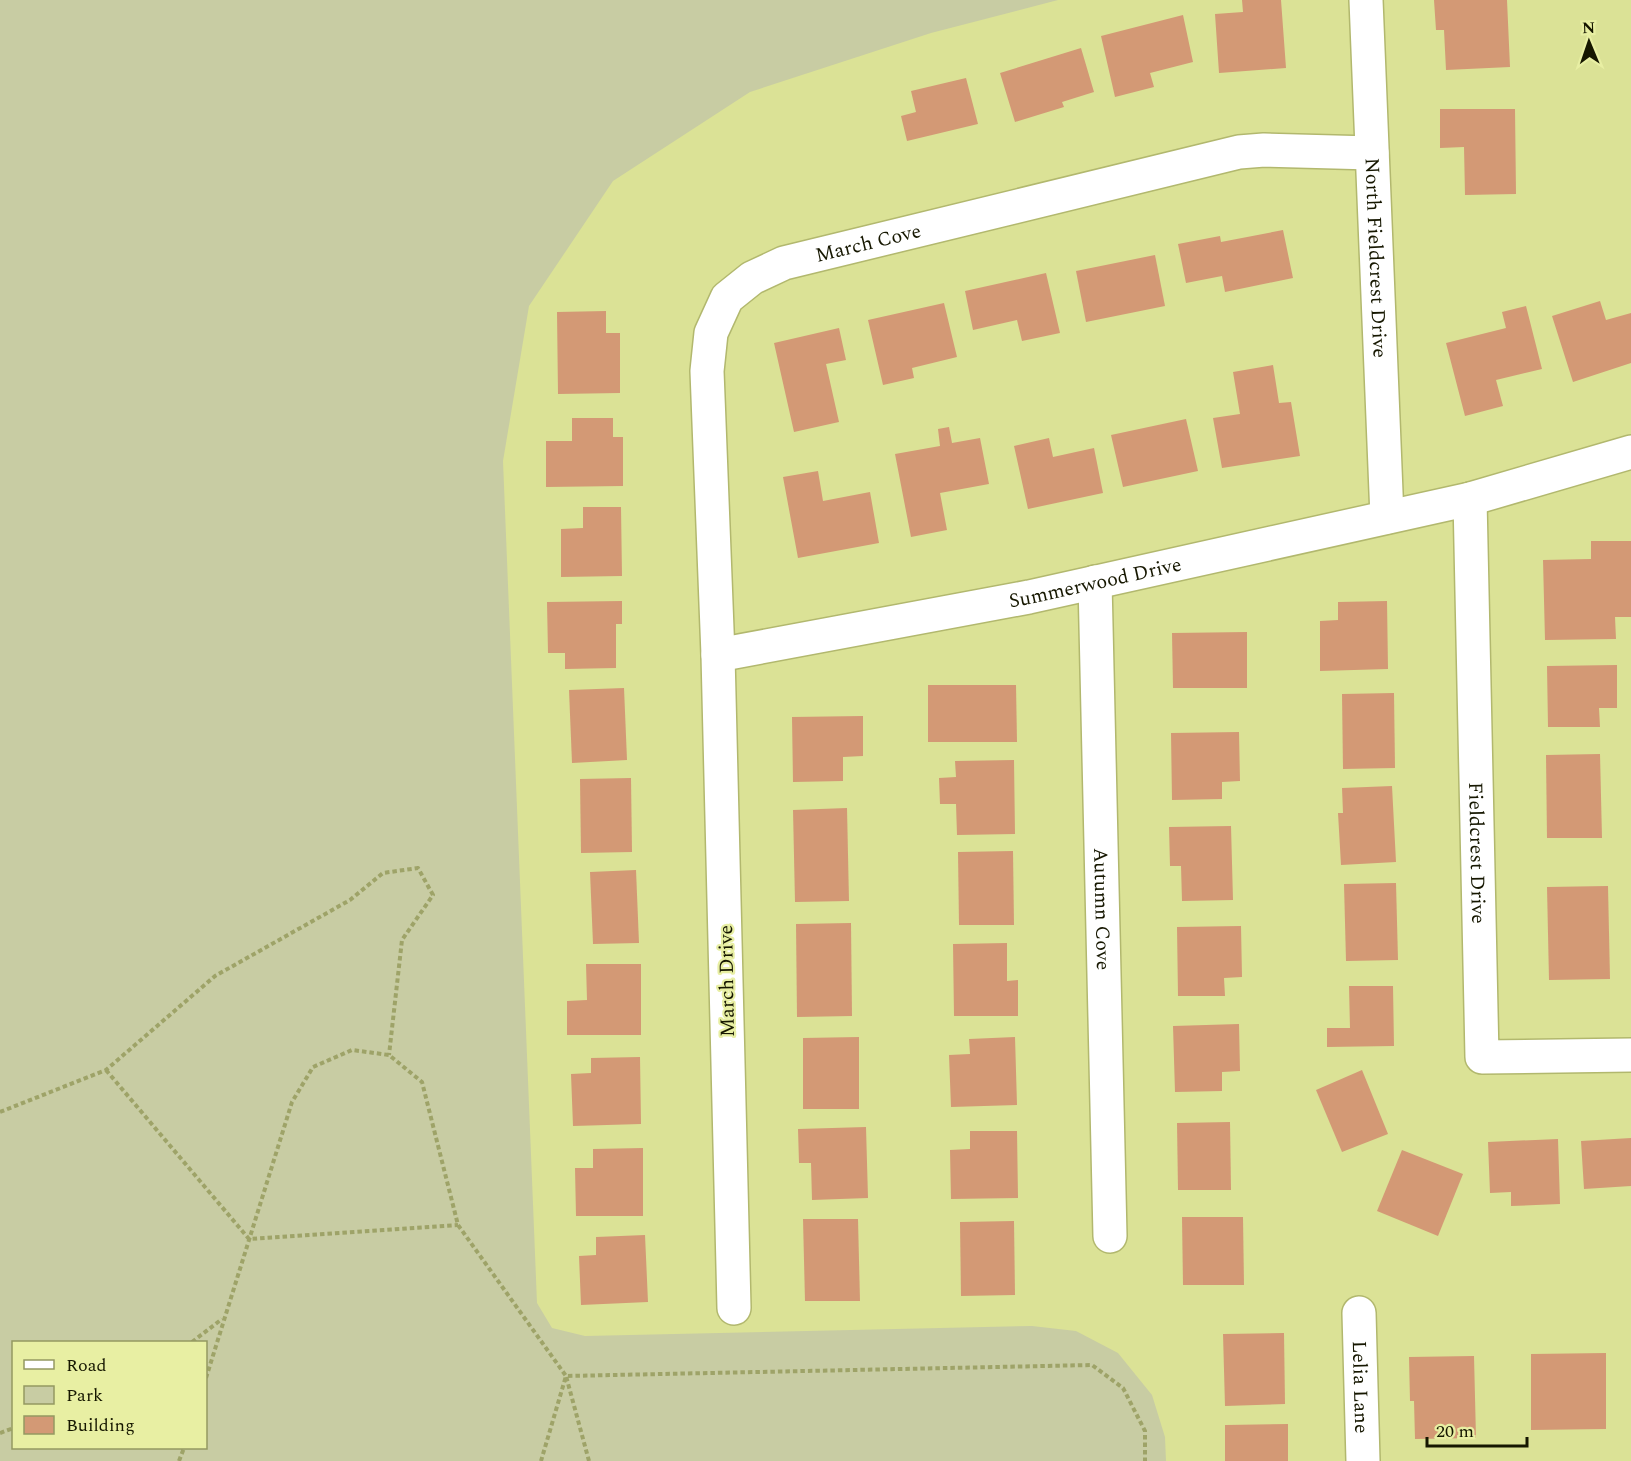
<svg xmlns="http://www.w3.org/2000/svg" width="1631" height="1461" viewBox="0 0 1631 1461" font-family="Spectral,serif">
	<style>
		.green { fill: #c8cca3; fill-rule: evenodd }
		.building { fill: #d39975 }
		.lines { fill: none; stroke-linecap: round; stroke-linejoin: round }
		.street-casing { stroke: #b2b86e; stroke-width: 36 }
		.path { stroke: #9ea368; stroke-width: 4; stroke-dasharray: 4.5 3; stroke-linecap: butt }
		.street { stroke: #fff; stroke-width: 33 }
		.labels { text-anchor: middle; stroke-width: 4.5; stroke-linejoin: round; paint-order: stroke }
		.street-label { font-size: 20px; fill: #161700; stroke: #e8efa3 }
	</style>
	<rect width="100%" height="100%" fill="#dbe296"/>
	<path class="green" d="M0,0h1058l-127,33 -181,59 -137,89 -84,125 -26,155 34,842 15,25 33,8 447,-10 44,5 42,22 34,42 13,42 1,24h-1166zM14,1342h192v106h-192z"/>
	<g class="building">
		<path d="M1242,0h39l5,68 -67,5 -4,-59 28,-2z"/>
		<path d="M1434,0h73l3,67 -64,3 -2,-40h-8z"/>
		<path d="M1183,15l10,47 -43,11 4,14 -39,10 -14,-61z"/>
		<path d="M1081,48l13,44 -32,10 2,5 -49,15 -15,-49z"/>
		<path d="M966,78l12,46 -71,17 -6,-25 15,-4 -5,-21z"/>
		<path d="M1440,109h75l1,85 -51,1 -1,-48 -24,1z"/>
		<path d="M1283,230l10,48 -68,14 -3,-16 -36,7 -8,-39 42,-8 1,6z"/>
		<path d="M1155,255l10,51 -79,16 -10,-51z"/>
		<path d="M1046,273l14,60 -38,8 -5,-21 -44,10 -8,-39z"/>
		<path d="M1600,301l6,19 25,-7v50l-58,19 -21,-66z"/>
		<path d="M944,303l13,54 -45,11 2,10 -31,7 -15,-65z"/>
		<path d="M1526,306l16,63 -46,11 7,26 -38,10 -19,-73 60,-15 -4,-16z"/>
		<path d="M606,311v22h14v60l-62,1 -1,-82z"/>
		<path d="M839,328l7,32 -20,4 13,58 -45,10 -20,-89z"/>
		<path d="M1273,365l6,38 12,-1 9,54 -78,12 -9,-50 27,-4 -7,-42z"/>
		<path d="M572,418h41v19h10v49l-77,1v-46h26z"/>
		<path d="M1186,419l12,52 -75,16 -12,-52z"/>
		<path d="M949,427l3,16 28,-5 9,46 -49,9 7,37 -36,7 -16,-83 45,-8 -2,-17z"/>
		<path d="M1049,438l4,19 41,-9 9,45 -75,16 -14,-63z"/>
		<path d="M818,471l5,30 47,-9 9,51 -81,15 -15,-81z"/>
		<path d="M583,507h38l1,69 -61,1v-48l22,-1z"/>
		<path d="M1591,541h40v76h-16l1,22 -71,1 -2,-80 48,-1z"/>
		<path d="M622,601v23h-6v44l-51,1v-16h-17l-1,-51z"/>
		<path d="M1387,601l1,68 -68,2v-50l18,-1v-18z"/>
		<path d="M1247,632v56h-74l-1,-55z"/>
		<path d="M1617,665v43h-18l1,19h-52l-1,-61z"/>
		<path d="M928,685h88l1,57h-89z"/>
		<path d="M624,688l3,72 -55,3 -3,-73z"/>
		<path d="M1394,693l1,75 -52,1 -1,-75z"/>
		<path d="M863,716v40l-20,1v24l-50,1 -1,-65z"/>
		<path d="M1239,732l1,49 -18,1v17l-50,1 -1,-67z"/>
		<path d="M1600,754l2,84h-55l-1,-83z"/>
		<path d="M1014,760l1,74 -58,1 -1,-31h-16l-1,-26 17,-1 -1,-16z"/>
		<path d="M631,778l1,74 -51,1 -1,-74z"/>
		<path d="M1392,786l4,76 -55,3 -3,-52h5l-1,-25z"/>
		<path d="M847,808l2,93 -54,1 -2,-92z"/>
		<path d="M1231,826l2,74 -51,1 -1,-35h-11l-1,-39z"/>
		<path d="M1013,851l1,74h-55l-1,-73z"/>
		<path d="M636,870l3,73 -46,1 -3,-72z"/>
		<path d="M1396,883l2,77 -52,1 -2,-77z"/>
		<path d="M1608,886l2,93 -61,1 -2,-93z"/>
		<path d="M851,923l1,93 -55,1 -1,-93z"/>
		<path d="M1241,926l1,51 -18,1 1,18h-47l-1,-69z"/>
		<path d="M1007,943v38l11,-1v36h-64l-1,-72z"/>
		<path d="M586,964h55v71h-74v-34l20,-1z"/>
		<path d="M1349,986h44l1,60 -67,1v-19h23z"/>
		<path d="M1239,1024l1,47 -18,1v19l-47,1 -2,-66z"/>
		<path d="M859,1037v72h-56v-71z"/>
		<path d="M1015,1037l2,68 -66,2 -2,-52 21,-1 -1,-15z"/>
		<path d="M640,1057l1,67 -68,2 -2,-52 20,-1v-15z"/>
		<path d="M1362,1070l26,64 -46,18 -26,-62z"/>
		<path d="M1230,1122l1,68h-53l-1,-67z"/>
		<path d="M866,1127l2,71 -56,2 -1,-37h-12l-1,-34z"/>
		<path d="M970,1131h47l1,67 -67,1 -1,-49 20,-1z"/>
		<path d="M1631,1138v48l-47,3 -3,-48z"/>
		<path d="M1558,1139l2,65 -49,2v-14l-21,1 -2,-51z"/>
		<path d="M643,1148v68h-67l-1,-48h18v-19z"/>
		<path d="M1402,1150l61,24 -25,62 -61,-25z"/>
		<path d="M1182,1217h61l1,68h-61z"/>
		<path d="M803,1219h55l2,82h-55z"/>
		<path d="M1014,1221l1,74 -54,1 -1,-74z"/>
		<path d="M645,1235l3,67 -67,3 -2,-49 17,-1v-18z"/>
		<path d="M1284,1333l1,71 -60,2 -2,-72z"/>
		<path d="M1606,1353v76l-75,1v-76z"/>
		<path d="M1474,1356l2,82 -61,1 -1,-38h-4l-1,-44z"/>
		<path d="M1288,1424v37h-63v-36z"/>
	</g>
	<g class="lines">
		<g class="street-casing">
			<g id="street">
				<path id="s1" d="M1366,0l21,517"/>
				<path id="s2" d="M1470,499l12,558 149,-2"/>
				<path id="s3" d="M1095,582l15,654"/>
				<path id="s4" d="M718,655l311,-58 441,-98 161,-47"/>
				<path id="s5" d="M734,1308l-16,-653 -11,-284 4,-38 16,-35 25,-20 32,-15 455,-111 25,-2 108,3"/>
				<path id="s6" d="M1359,1313l4,148"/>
			</g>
		</g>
		<g class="path">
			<path d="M106,1070l143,169 209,-14"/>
			<path d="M0,1112l106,-42 109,-94 135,-76 33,-27 35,-5 15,27 -31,45 -13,115"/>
			<path d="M192,1342l30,-23"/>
			<path d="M206,1378l86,-276 21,-35 39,-17 37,5 33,27 36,143 108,151 -25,85"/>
			<path d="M0,1433l14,-5"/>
			<path d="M179,1461l5,-13"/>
			<path d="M589,1461l-23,-85 526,-11 31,23 22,43v30"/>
		</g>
		<use href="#street" class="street"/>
	</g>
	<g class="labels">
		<g class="street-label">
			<text dy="7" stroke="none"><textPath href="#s5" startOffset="1168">March Cove</textPath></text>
			<text dy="7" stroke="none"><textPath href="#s1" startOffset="258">North Fieldcrest Drive</textPath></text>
			<text dy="7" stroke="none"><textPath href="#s4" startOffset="384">Summerwood Drive</textPath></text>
			<text dy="7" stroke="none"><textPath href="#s2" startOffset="354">Fieldcrest Drive</textPath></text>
			<text dy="7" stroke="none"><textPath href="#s3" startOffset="327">Autumn Cove</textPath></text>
			<text transform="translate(726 981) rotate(-91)" y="7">March Drive</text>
			<text dy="7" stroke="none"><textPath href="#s6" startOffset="74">Lelia Lane</textPath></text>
		</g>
	</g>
	<rect x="12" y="1341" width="195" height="108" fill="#e8efa3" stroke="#949962" stroke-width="1.5"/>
	<rect x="24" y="1360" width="30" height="9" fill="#ffffff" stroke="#949962" stroke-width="1.5"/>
	<text x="66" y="1371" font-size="18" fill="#161700">Road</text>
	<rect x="24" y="1386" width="30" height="18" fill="#c8cca3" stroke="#949962" stroke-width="1.5"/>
	<text x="66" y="1401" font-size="18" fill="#161700">Park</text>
	<rect x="24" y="1416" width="30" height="18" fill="#d39975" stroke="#949962" stroke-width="1.5"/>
	<text x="66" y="1431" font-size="18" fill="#161700">Building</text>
	<g transform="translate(1589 42) rotate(358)" stroke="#e8efa3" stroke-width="4.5" paint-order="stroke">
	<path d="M0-4.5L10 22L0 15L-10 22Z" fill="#161700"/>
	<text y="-9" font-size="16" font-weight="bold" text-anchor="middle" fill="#161700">N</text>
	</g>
	<path d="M1427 1437v9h100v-9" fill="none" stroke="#161700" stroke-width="3"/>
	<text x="1436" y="1437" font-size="18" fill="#161700" stroke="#e8efa3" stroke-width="4.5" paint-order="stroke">20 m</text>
</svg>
